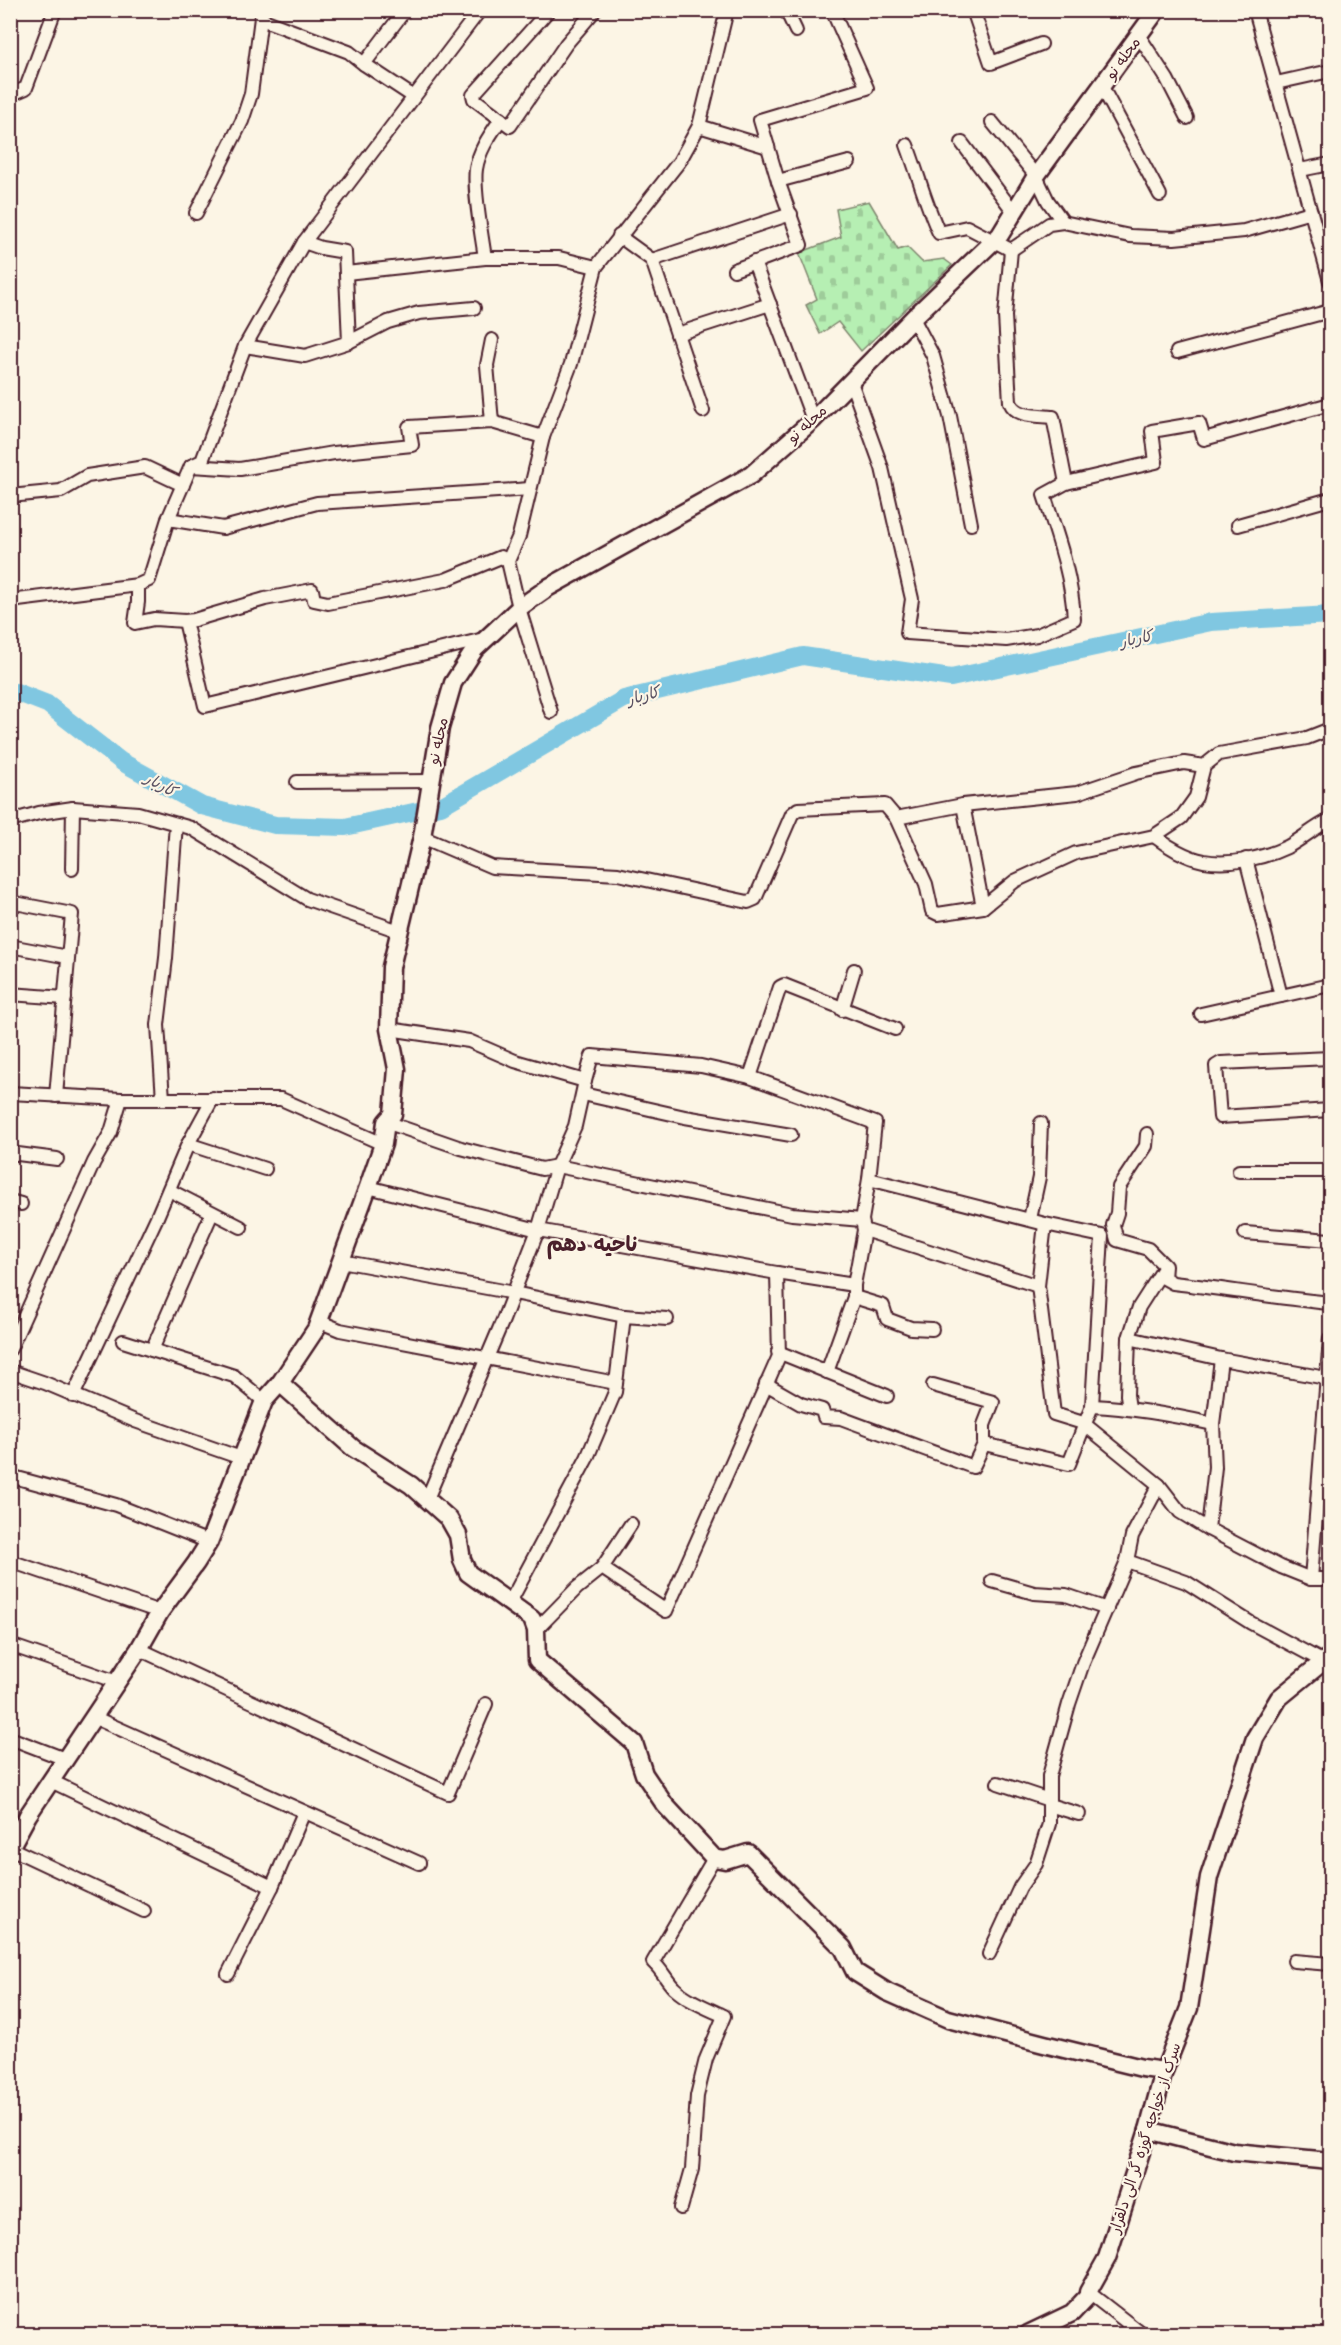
<svg xmlns="http://www.w3.org/2000/svg" width="1341" height="2345" viewBox="0 0 1341 2345" font-family="'Playpen Sans','Playpen Sans Arabic',sans-serif">
	<style>
		.cemetery { fill: url(#cemetery-stones); stroke: #80876f; stroke-width: 1.5 }
		.lines { fill: none; stroke-linecap: round; stroke-linejoin: round }
		.river { stroke: #80c7e1; stroke-width: 18 }
		.street-casing { stroke: #4a1f2b; stroke-width: 16 }
		.secondary-casing { stroke: #4a1f2b; stroke-width: 21 }
		.street { stroke: #fcf5e5; stroke-width: 12 }
		.secondary { stroke: #fcf5e5; stroke-width: 16 }
		.labels { text-anchor: middle; stroke-width: 4.5; stroke-linejoin: round; paint-order: stroke }
		.street-label { font-size: 15px; fill: #4a1f2b; stroke: #fcf5e5 }
		.water-label { font-size: 16px; font-style: italic; fill: #5a5162; stroke: #fcf5e5 }
		.district-label { font-size: 21px; font-weight: bold; fill: #4a1f2b; stroke: #fcf5e5 }
	</style>
	<defs>
		<pattern id="cemetery-stones" width="16" height="16" patternUnits="userSpaceOnUse" patternTransform="scale(1.5)"><rect width="16" height="16" fill="#b6efb3"/><path d="M2 7V4a2 2 0 0 1 4 0v3zM10 15v-3a2 2 0 0 1 4 0v3z" fill="#9ecc9a"/></pattern>
	</defs>
	<rect width="100%" height="100%" fill="#fcf5e5"/>
	<filter id="ink" filterUnits="userSpaceOnUse"><feTurbulence type="fractalNoise" baseFrequency=".0167" numOctaves="2"/><feDisplacementMap in="SourceGraphic" scale="12" xChannelSelector="R" yChannelSelector="G"/><feConvolveMatrix kernelMatrix="1 2 1 2 8 2 1 2 1" color-interpolation-filters="sRGB"/></filter>
	<g filter="url(#ink)">
		<path class="cemetery" d="M869,201l29,49 9,-3 15,15 22,-3 8,6 -91,86 -23,-29 -18,12 -14,-29 11,-6 -18,-46 42,-16 -5,-28z"/>
		<g class="lines">
			<path class="river" d="M10,694l6,-2 31,12 75,58 80,44 73,19 70,2 96,-21 183,-107 179,-43 148,22 260,-56 119,-7"/>
			<g class="street-casing">
				<g id="street">
					<path d="M549,10l-76,85 1,4 36,27 56,-82 29,-34"/>
					<path d="M786,10l10,21"/>
					<path d="M832,10l35,78 -107,32 18,61 71,-19"/>
					<path d="M973,10l18,53 50,-19"/>
					<path d="M1255,10l75,271"/>
					<path d="M261,19l88,33 15,12 50,33"/>
					<path d="M1139,36l28,43 20,39"/>
					<path d="M364,64l41,-54"/>
					<path d="M1276,83l54,-12"/>
					<path d="M1102,87l58,108"/>
					<path d="M10,95l16,-7 29,-78"/>
					<path d="M992,122l44,54 12,25 15,21"/>
					<path d="M699,126l69,21"/>
					<path d="M962,143l52,69"/>
					<path d="M907,145c11,29 19,60 32,88l28,-6 44,23 38,-26 14,-2 67,14 44,2 70,-7 67,-19"/>
					<path d="M1300,170l30,-6"/>
					<path d="M196,213l46,-92 9,-27 11,-84"/>
					<path d="M619,236l33,24 51,151"/>
					<path d="M304,242l17,6 24,4 4,90"/>
					<path d="M1011,250l-6,66 5,86c6,16 28,13 43,15l13,66"/>
					<path d="M485,258c-3,-21 -12,-69 -9,-89 3,-19 14,-34 25,-50"/>
					<path d="M652,260l139,-46"/>
					<path d="M754,262l59,158"/>
					<path d="M734,270l67,-25 -23,-64"/>
					<path d="M346,273l139,-15h74l37,9"/>
					<path d="M913,318l20,38 17,60 21,108"/>
					<path d="M677,334l93,-30"/>
					<path d="M492,340l-5,25 5,57"/>
					<path d="M245,346l60,10 44,-14 39,-20 31,-9 55,-5"/>
					<path d="M1177,352l153,-41"/>
					<path d="M851,382l31,86 30,131 -5,34 99,7 31,-5 37,-16c-2,-43 -17,-84 -30,-124l22,-12 90,-21 -4,-31 47,-8 5,16 126,-35"/>
					<path d="M191,466l49,3 94,-16 78,-8 -3,-18 83,-5 51,15"/>
					<path d="M10,496l51,-5 26,-15 58,-9 38,18"/>
					<path d="M168,519l55,9 94,-25 213,-14"/>
					<path d="M1238,525l92,-26"/>
					<path d="M138,585v17l-3,21 19,-4 31,2 9,-1 71,-21 47,-9 2,10 14,3 117,-23 56,-23 7,4"/>
					<path d="M10,601l128,-16 11,-5 19,-61 23,-53 11,-5 43,-115 59,-104 176,-232"/>
					<path d="M185,621l20,85 279,-67"/>
					<path d="M551,712l-32,-104 -11,-47 11,-25 24,-99 28,-73 25,-97 83,-105 20,-36 28,-116"/>
					<path d="M297,782l133,-1"/>
					<path d="M963,805l20,102"/>
					<path d="M896,818l30,66 6,27 6,3 45,-7 32,-26 61,-28 78,-17 27,-18 15,-21 8,-31"/>
					<path d="M10,821l29,-8 34,-5 65,5 53,15 116,71 92,32"/>
					<path d="M1154,836c13,10 33,22 50,25 25,5 60,-3 83,-14 15,-8 28,-20 43,-27"/>
					<path d="M422,837l70,30 126,7 130,28 7,-3 37,-85 6,-5 87,-4 11,13 67,-13 114,-12 59,-20 48,-10 20,3 15,-12 88,-16 23,-9"/>
					<path d="M1246,859l35,137"/>
					<path d="M72,869l1,-61"/>
					<path d="M10,902l62,12 -16,182"/>
					<path d="M10,946l58,11"/>
					<path d="M10,994l55,4"/>
					<path d="M842,1010l12,-40"/>
					<path d="M1201,1014l129,-29"/>
					<path d="M389,1029l80,12 46,20 70,20 7,-25 109,10 49,11 125,46 -6,56"/>
					<path d="M1330,1058l-109,5 -5,3 4,51 110,-7"/>
					<path d="M750,1077l30,-90 4,-2 111,44"/>
					<path d="M10,1093l111,6h160l102,45"/>
					<path d="M583,1094l102,23 106,18"/>
					<path d="M163,1099l-5,-74 8,-67 10,-134"/>
					<path d="M386,1122l75,26 81,21 15,-3 235,48 70,6"/>
					<path d="M1147,1134l-1,12 -27,41 -2,26 -4,12 4,15 31,9 17,17 -1,12 9,5c53,6 105,15 157,20"/>
					<path d="M188,1144l77,25"/>
					<path d="M10,1153l47,6"/>
					<path d="M1239,1171h91"/>
					<path d="M368,1187l170,43 239,43 77,12 10,-55 -2,-10 7,-41 176,45 -7,62 16,128 29,9 76,62 21,27 28,17 73,38 30,12h19"/>
					<path d="M169,1190l72,37"/>
					<path d="M10,1201l11,3"/>
					<path d="M1030,1219l9,-42 2,-54"/>
					<path d="M864,1230l174,56"/>
					<path d="M1245,1233l85,7"/>
					<path d="M341,1261l173,32 110,23 43,3"/>
					<path d="M854,1285v12l29,9 4,13 24,9 21,1"/>
					<path d="M318,1321l22,9 276,53"/>
					<path d="M1129,1338l92,21 105,19"/>
					<path d="M123,1341l111,35 30,25"/>
					<path d="M10,1349l84,-187 17,-30 10,-33"/>
					<path d="M152,1350l60,-137"/>
					<path d="M778,1352l109,44"/>
					<path d="M10,1371l35,12 90,38 106,37"/>
					<path d="M827,1372l27,-75"/>
					<path d="M766,1384l35,20 21,6 2,7 17,1 132,49 11,-23 85,20 23,-58 10,-170 -57,-12"/>
					<path d="M933,1385l60,17 -9,23v19"/>
					<path d="M73,1396l84,-179 31,-73 25,-46"/>
					<path d="M1092,1406c41,2 81,9 121,18"/>
					<path d="M1129,1408l-2,-13 2,-57 10,-31 25,-39"/>
					<path d="M10,1476l106,29 93,37"/>
					<path d="M1159,1485l-27,51 -5,25 59,21 65,41 73,39"/>
					<path d="M427,1499l76,-179 35,-90 19,-64 18,-40 10,-45"/>
					<path d="M1208,1529l7,-62 -2,-43 8,-65"/>
					<path d="M10,1561l150,51"/>
					<path d="M602,1568l29,-44"/>
					<path d="M1311,1579l19,-241"/>
					<path d="M992,1581l42,12 32,2 41,14"/>
					<path d="M509,1604l78,-146 28,-66 9,-76"/>
					<path d="M536,1630l41,-42 25,-20 64,43 113,-255 -2,-83"/>
					<path d="M10,1645l107,37"/>
					<path d="M139,1649l309,144 38,-89"/>
					<path d="M93,1717l326,146"/>
					<path d="M10,1738l55,21"/>
					<path d="M51,1781l221,106"/>
					<path d="M998,1783l51,17"/>
					<path d="M1049,1805l30,9"/>
					<path d="M10,1848l134,63"/>
					<path d="M989,1954l31,-67 16,-23 13,-40v-48l20,-72 14,-41 44,-102"/>
					<path d="M1294,1961l36,3"/>
					<path d="M228,1974l44,-87 32,-75"/>
					<path d="M681,2208l11,-39 5,-73 9,-37 18,-43c-17,-8 -36,-15 -50,-28 -8,-8 -12,-18 -21,-26l61,-104"/>
					<path d="M1088,2292l54,42"/>
				</g>
			</g>
			<g class="secondary-casing">
				<g id="secondary">
					<path d="M280,1383l73,65 58,37 38,34 9,16 4,25 6,13 64,46 4,11 1,30 97,83 10,31 21,31 49,53 11,2 23,-7 95,95 12,24 32,20 61,27 96,25 98,24 22,3"/>
					<path d="M10,1848l18,-33 111,-166 21,-37 36,-49 13,-21 55,-141 16,-18 36,-54 52,-142 15,-43 3,-22 7,-8 4,-45 -8,-40 2,-62 31,-130 18,-109 13,-45 22,-34 44,-41 30,-21 202,-112 62,-55 100,-102 87,-83 36,-59 121,-166"/>
					<path d="M1148,2130l86,22 96,9"/>
					<path d="M1028,2334l44,-21 16,-17v-4l19,-34 41,-128 16,-59 25,-63 20,-131 46,-139 24,-40 51,-42"/>
				</g>
			</g>
			<use href="#street" class="street"/>
			<use href="#secondary" class="secondary"/>
		</g>
	</g>
	<g class="labels">
		<g class="street-label">
			<text transform="translate(1123 58) rotate(-54)" y="5">محله نو</text>
			<text transform="translate(807 424) rotate(-43)" y="5">محله نو</text>
			<text transform="translate(438 741) rotate(-78)" y="5">محله نو</text>
			<text transform="translate(1145 2138) rotate(-72)" y="5">سرک از خواجه گوزه گر الی دلقرار</text>
		</g>
		<g class="water-label">
			<text transform="translate(1136 638) rotate(-12)" y="6">کاربار</text>
			<text transform="translate(643 695) rotate(-15)" y="6">کاربار</text>
			<text transform="translate(161 784) rotate(29)" y="6">کاربار</text>
		</g>
		<g class="district-label">
			<text x="592" y="1251">ناحیه دهم</text>
		</g>
	</g>
	<rect width="1341" height="2345" fill="none" stroke="#fcf5e5" stroke-width="36"/>
	<rect x="18" y="18" width="1305" height="2309" fill="none" stroke="#4a1f2b" stroke-width="2" filter="url(#ink)"/>
</svg>
